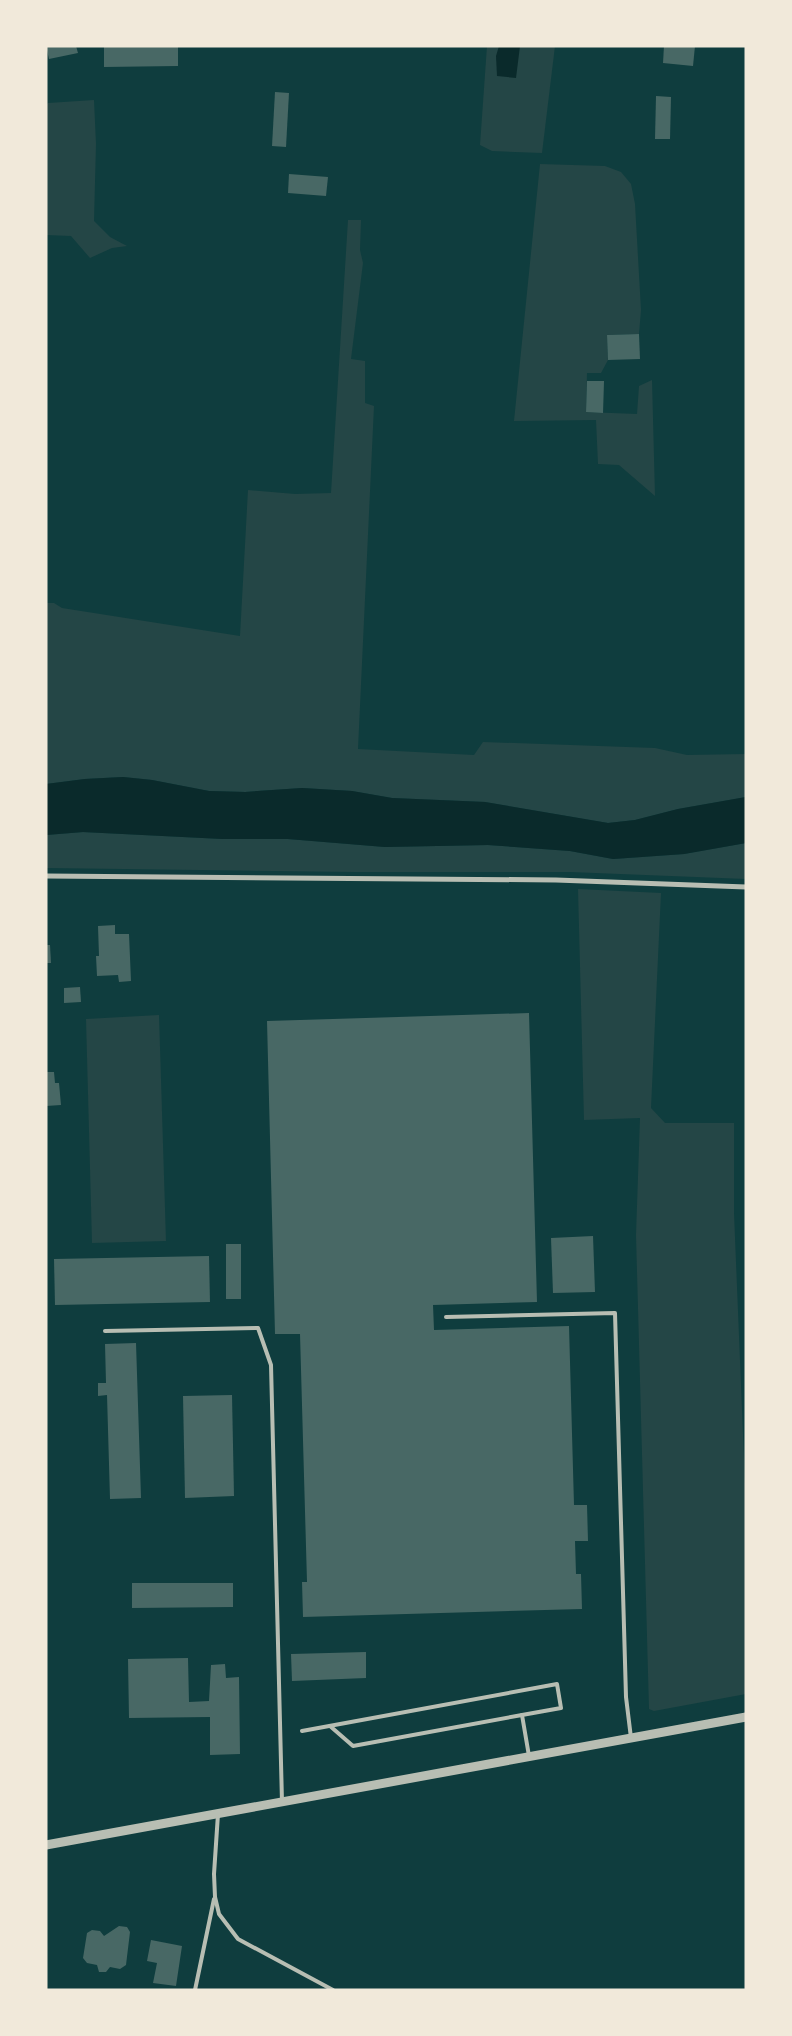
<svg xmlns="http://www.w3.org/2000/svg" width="792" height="2036" viewBox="0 0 792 2036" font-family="'Alegreya Sans',sans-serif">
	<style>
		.green { fill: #244646 }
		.water { fill: #0a2a2b }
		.building { fill: #486865 }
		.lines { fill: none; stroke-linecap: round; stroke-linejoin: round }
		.service { stroke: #b8beb3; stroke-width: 4 }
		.minor { stroke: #b8beb3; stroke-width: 5 }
		.tertiary { stroke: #b8beb3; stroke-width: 9 }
	</style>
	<rect width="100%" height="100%" fill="#0f3d3e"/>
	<g class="green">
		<path d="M487,46h68l-13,107 -50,-2 -12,-6z"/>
		<path d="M94,100l2,44 -2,77 16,16 17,9 -15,2 -22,10 -19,-22 -25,-1v-130l2,-2z"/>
		<path d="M540,164l65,2 16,6 10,12 4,20 6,106 -2,24 -32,1 1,25 -7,13h-14l-1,39 51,2 2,-28 13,-6 3,116 -36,-31 -21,-1 -2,-44 -82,1z"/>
		<path d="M348,220h13l-1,30 3,13 -12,96 14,2v42l9,3 -16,343 116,6 9,-13 172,6 32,7 59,-1v43l-68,12 -43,11 -27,3 -123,-21 -93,-4 -40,-7 -50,-3 -57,4 -36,-1 -57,-11 -29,-3 -38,2 -39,5v-181h8l8,5 178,28 8,-146 47,4 36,-1z"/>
		<path d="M83,832l140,7h65l97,8 103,-2 82,6 43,8 71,-5 62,-11v36l-176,-7h-216l-308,-4v-33z"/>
		<path d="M578,889l83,4 -10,215 14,15h69v90l12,295v186l-92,17 -5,-2 -13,-474 4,-117 -56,2z"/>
		<path d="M159,1015l7,226 -74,2 -6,-224z"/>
	</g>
	<g class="water">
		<path d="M499,46h21l-4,32 -19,-2 -1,-20z"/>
		<path d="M123,777l29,3 57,11 36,1 57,-4 50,3 40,7 93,4 123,21 27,-3 43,-11 68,-12v46l-62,11 -71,5 -43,-8 -82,-6 -103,2 -97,-8h-65l-140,-7 -37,3v-51l39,-5z"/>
	</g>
	<g class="building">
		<path d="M46,46h30l2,7 -29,6z"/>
		<path d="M104,46h74v20l-74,1z"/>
		<path d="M664,46h31l-2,20 -30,-3z"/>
		<path d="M275,92l14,1 -3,54 -14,-1z"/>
		<path d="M656,96l15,1 -1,42h-15z"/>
		<path d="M289,174l39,3 -2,19 -38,-3z"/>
		<path d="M639,334l1,25 -32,1 -1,-25z"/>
		<path d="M587,381h17l-1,32 -17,-1z"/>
		<path d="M115,925v9h14l2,47 -12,1 -1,-7 -21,1 -1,-20h3l-1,-30z"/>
		<path d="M46,945h4l1,18h-5z"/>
		<path d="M80,987l1,15 -17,1v-15z"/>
		<path d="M529,1013l8,289 -104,3 1,25 135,-4 5,179h13l1,36h-13l1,33h5l1,35 -279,8 -1,-35h5l-7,-248h-25l-8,-313z"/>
		<path d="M46,1072h8l1,11h4l2,22 -15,1z"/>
		<path d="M593,1236l2,56 -42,1 -2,-55z"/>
		<rect x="226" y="1244" width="15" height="55"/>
		<path d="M209,1256l1,46 -155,3 -1,-46z"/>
		<path d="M136,1343l5,155 -31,1 -3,-104 -9,1v-13h8l-1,-39z"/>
		<path d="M232,1395l2,101 -49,2 -2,-102z"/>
		<path d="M132,1583h101v24l-101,1z"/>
		<path d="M366,1652v26l-74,3 -1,-27z"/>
		<path d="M188,1658l1,44 20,-1 2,-36 14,-1 1,14 13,-1 1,77 -30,1v-38l-81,1 -1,-59z"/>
		<path d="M119,1926l8,1 3,5 -4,33 -6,4 -10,-2 -4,5h-7l-2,-7 -10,-2 -4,-5 4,-25 5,-3 8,1 4,5z"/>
		<path d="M151,1940l31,6 -6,40 -23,-3 4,-20 -10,-2z"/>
	</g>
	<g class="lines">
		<g class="service">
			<path d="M446,1317l169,-4 11,384 5,41"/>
			<path d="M105,1331l153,-3 13,37 11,437"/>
			<path d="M330,1726l23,20 169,-31"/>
			<path d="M302,1731l255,-47 4,24 -39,7 7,41"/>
			<path d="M218,1814l-4,60 1,23 4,17 19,25 95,51"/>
			<path d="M195,1990l19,-91"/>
		</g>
		<path class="minor" d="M46,876l510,4 190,7"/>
		<path class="tertiary" d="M46,1845l700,-128"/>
	</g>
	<rect width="792" height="2036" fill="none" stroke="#f1e9da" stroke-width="95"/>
</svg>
